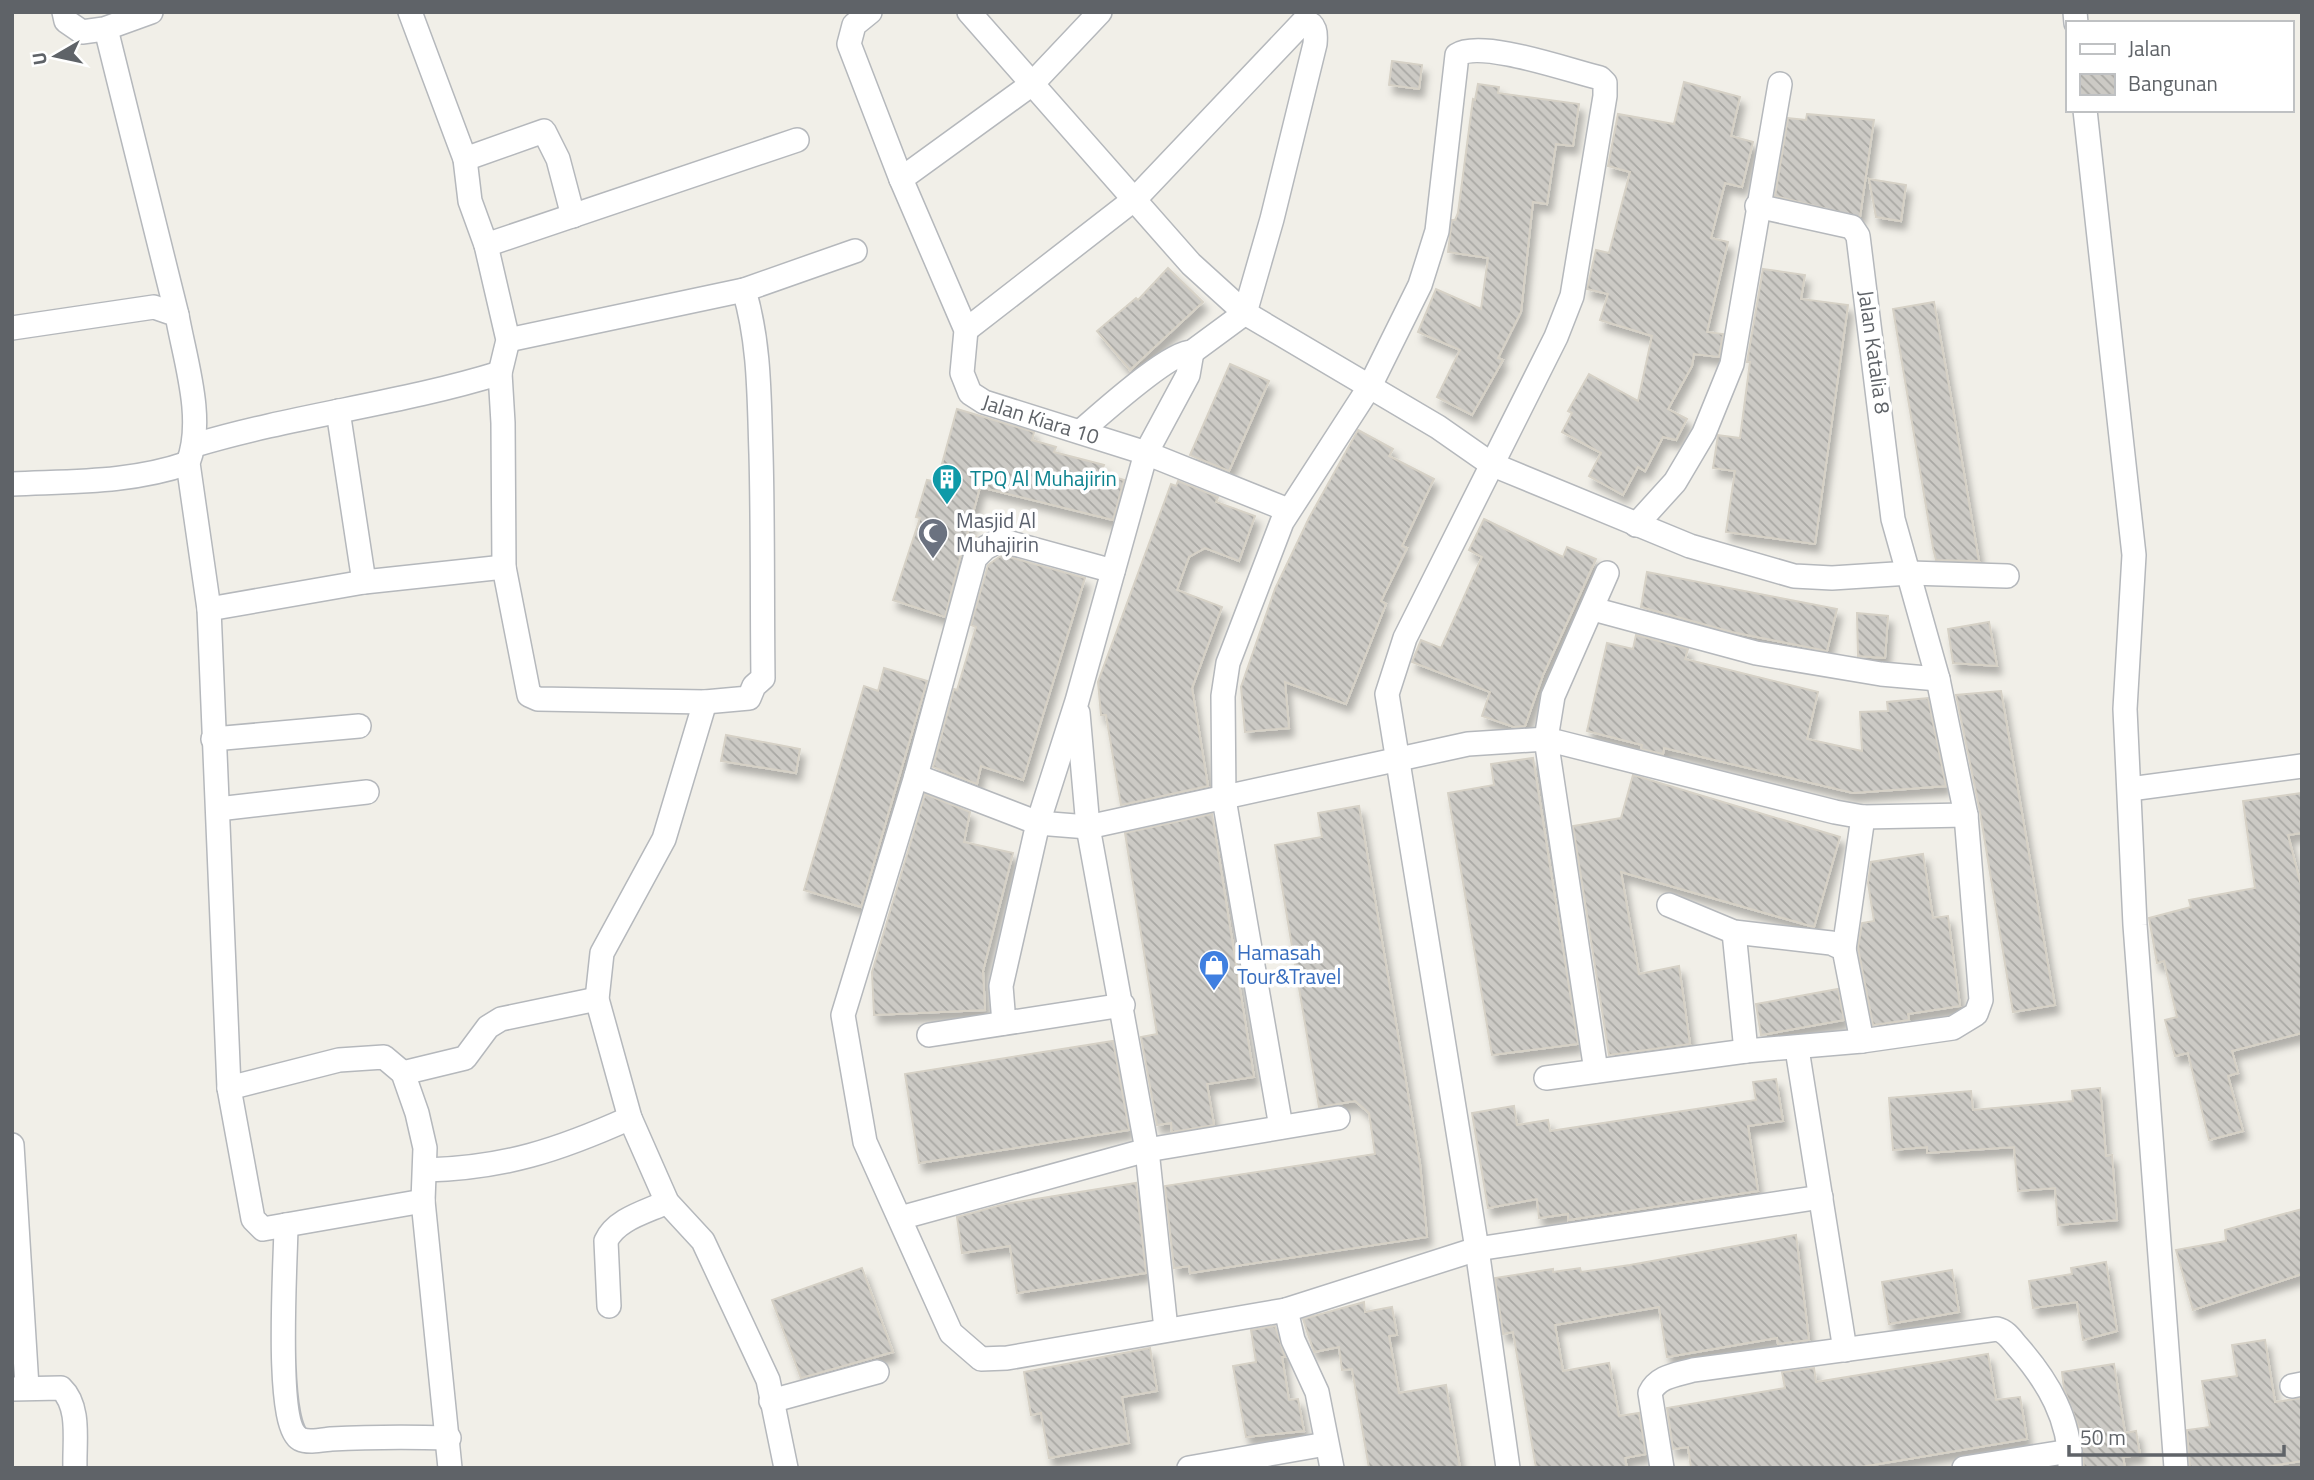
<svg xmlns="http://www.w3.org/2000/svg" width="2314" height="1480" viewBox="0 0 2314 1480" font-family="'Titillium Web',sans-serif">
	<style>
		.building { fill: url(#building-back-hatch); stroke: #d6d1c6; stroke-width: 2; filter: url(#shadow) }
		.lines { fill: none; stroke-linecap: round; stroke-linejoin: round }
		.minor-casing { stroke: #b5b8bc; stroke-width: 26 }
		.minor { stroke: #fff; stroke-width: 23 }
		.labels { text-anchor: middle; stroke-width: 7; stroke-linejoin: round; paint-order: stroke }
		.street-label { font-size: 21px; fill: #5f6368; stroke: #fff }
		.culture-label { font-size: 21px; fill: #0d838f; stroke: #fff; text-anchor: start }
		.worship-label { font-size: 21px; fill: #5b616d; stroke: #fff; text-anchor: start }
		.shop-label { font-size: 21px; fill: #366cbe; stroke: #fff; text-anchor: start }
	</style>
	<defs>
		<pattern id="building-back-hatch" width="6" height="6" patternUnits="userSpaceOnUse" patternTransform="scale(1.75)"><rect width="6" height="6" fill="#cccac5"/><path d="M-1 5l2 2M0 0l6 6M5-1l2 2" fill="none" stroke="#a9a8a4"/></pattern>
		<filter id="shadow"><feDropShadow dx="4.5" dy="8" stdDeviation="3.5" flood-color="#0004"/></filter>
	</defs>
	<rect width="100%" height="100%" fill="#f1efe8"/>
	<g class="building">
		<path d="M1392,61l30,4 -3,24 -30,-4z"/>
		<path d="M1684,82l56,15 -9,39 22,6 -11,45 -17,-4 -14,55 17,4 -21,90 16,2 -4,23 -25,-3 -2,12 -24,43 19,10 -11,21 -13,-3 -18,34 -7,-4 -15,28 -34,-19 12,-23 -39,-21 10,-19 -4,-2 21,-37 49,27 14,-65 -52,-16 8,-26 -21,-5 9,-39 13,3 21,-81 -22,-6 10,-52 56,10z"/>
		<path d="M1478,84l21,3 -1,6 81,11 -6,42 -17,-2 -9,60 -14,-2 -12,110 -23,46 5,2 -31,55 -35,-18 23,-47 -42,-18 18,-43 45,20 7,-51 -40,-6 4,-32h3l3,-7 15,-114 2,1z"/>
		<path d="M1807,114l67,6 -14,97 -85,-21 13,-78 18,2z"/>
		<path d="M1869,179l37,6 -5,36 -25,-4z"/>
		<path d="M1168,268l35,34 -73,68 -33,-39 39,-33 2,2z"/>
		<path d="M1763,269l42,6 -4,24 47,6 -33,239 -89,-12 9,-61 -22,-3 5,-33 22,3 10,-76h-3z"/>
		<path d="M1934,302l17,95 28,164 -43,-1 -3,-12 -40,-239z"/>
		<path d="M1230,364l39,17 -40,90 -39,-16z"/>
		<path d="M957,409l77,23 -2,8 24,7 -2,5 50,13 -3,8 23,7 -11,40 -133,-33 -13,48 9,2 -15,17 -16,63 -52,-17 27,-82 -4,-1 11,-37 10,2z"/>
		<path d="M1358,430l35,19 -4,7 45,23 -32,67 5,2 -26,53 5,3 -40,100 -61,-22 4,46 -44,4 -4,-45 34,-98 34,-71z"/>
		<path d="M1178,481l40,16 -2,5 39,14 -16,45 -34,-13 -16,9 -12,33 45,17 -30,81 16,98 -87,19 -15,-90h-5l-3,-33 73,-198 5,2z"/>
		<path d="M1484,519l79,38 4,-10 29,12 -53,116 -18,51 -11,1 -32,-11 8,-24 -78,-30 9,-22 20,8 41,-91 -13,-7z"/>
		<path d="M1002,555l83,23 -62,202 -42,-14 -4,18 -44,-17 21,-78 3,1 19,-63 -5,-2 17,-60z"/>
		<path d="M1647,572l190,37 -10,42 -95,-19 -91,-25z"/>
		<path d="M1857,613l31,3 -3,42 -27,-2z"/>
		<path d="M1989,622l8,44 -44,-3 -5,-34z"/>
		<path d="M1636,635l52,14 -3,10 133,33 -11,47 55,12 -2,-39 28,-1 -1,-9 41,-4 18,88 -93,7 -189,-45 -1,6 -22,-5 1,-4 -55,-14 20,-88 26,6z"/>
		<path d="M884,668l43,13 -66,226 -57,-17 60,-204 14,5z"/>
		<path d="M2001,691l54,314 -42,7 -33,-200 -24,-117z"/>
		<path d="M726,735l74,14 -4,24 -75,-12z"/>
		<path d="M1533,758l45,286 -86,11 -44,-262 46,-8 -3,-21z"/>
		<path d="M1633,775l207,62 -26,90 -193,-55 18,102 40,-8 11,78 -81,11 -36,-229 48,-8z"/>
		<path d="M2302,793v40l-14,2 14,54v144l-70,18 6,22 -10,3 15,55 -34,9 -21,-87 -13,3 -10,-36 12,-3 -13,-56 -7,2 -8,-45 42,-11 -2,-7 66,-12 -12,-87z"/>
		<path d="M925,794l45,18 -6,30 49,11 -30,118 2,39 -111,5 -2,-43z"/>
		<path d="M1359,806l61,358 7,73 -237,36 -1,-7 -15,2 -9,-82 210,-32 -6,-41 -14,-12 -36,6 -44,-262 47,-8 -4,-24z"/>
		<path d="M1212,814l42,263 -47,7 7,41 -42,7 -1,-9 -14,2 -16,-88 16,-3 -32,-201z"/>
		<path d="M1923,854l10,64 15,-2 12,90 -52,8 1,6 -36,5 -15,-77 4,-25 12,-2 -6,-38 3,-21z"/>
		<path d="M1838,989l6,31 -83,15 -5,-31z"/>
		<path d="M1113,1041l16,89 -210,33 -14,-89z"/>
		<path d="M1776,1079l7,42 -35,5 10,65 -190,29v-6l-29,4 -2,-19 -49,9 -16,-95 42,-7 3,19 31,-5 2,11 206,-31 -3,-18z"/>
		<path d="M2100,1088l6,68 6,-1 5,65 -59,5 -3,-37 -37,3 -4,-44 -87,6v-6l-34,3 -4,-52 82,-7 2,19 100,-9 -1,-10z"/>
		<path d="M1136,1183l10,90 -129,20 -7,-47 -48,7 -5,-36 48,-13z"/>
		<path d="M2302,1209v65l-109,36 -17,-60 50,-9 -1,-11z"/>
		<path d="M1796,1235l13,105 -31,4 -1,-6 -110,19 -8,-50 -104,18 8,46 46,-8 10,53 20,-3 7,41 -21,4 2,10h-91l-23,-136 -10,2 -8,-56 58,-9v3l27,-4 1,4 49,-7z"/>
		<path d="M2106,1262l11,69 -34,9 -6,-38 -44,6 -4,-27 43,-7 -1,-6z"/>
		<path d="M862,1268l31,84 -92,26 -29,-78z"/>
		<path d="M1952,1270l7,42 -70,12 -7,-42z"/>
		<path d="M1364,1302l1,10 27,-5 5,28 -8,1 10,57 47,-8 14,83h-91l-17,-99 -10,1 -3,-23 -25,5 -11,-33z"/>
		<path d="M1275,1326l10,31h-3l7,43 9,-1 6,32 -58,6 -13,-71 23,-4 -5,-32z"/>
		<path d="M2265,1340l10,62 27,-4v63l-44,7h-68l-3,-38 23,-3 -8,-46 35,-5 -5,-31z"/>
		<path d="M1150,1348l7,43 -35,6 7,46 -80,15 -8,-45 -10,2 -7,-43z"/>
		<path d="M1988,1354l8,46 24,-3 7,42 -172,29h-164l-3,-21 -15,2 -6,-41 118,-20 -3,-16 32,-4 2,14z"/>
		<path d="M2114,1364l11,69 11,-2 4,24 -17,2 2,11h-41l-4,-38 -16,-41 -2,-17z"/>
	</g>
	<g class="lines">
		<g class="minor-casing">
			<g id="minor">
				<path d="M64,12l2,9 16,11 22,-3 47,-17"/>
				<path d="M410,12l55,147 5,42 16,44 22,95 -8,33"/>
				<path id="s1" d="M870,12l-16,13 -5,19 52,135 65,151 -4,43 8,20 14,9 162,51 142,57"/>
				<path d="M969,12l222,252 54,49 193,114 53,37 199,82 104,30 38,2 78,-5 97,3"/>
				<path d="M2075,12l1,11"/>
				<path d="M106,29l71,286"/>
				<path d="M2085,110l49,445 -9,154 10,216 41,543"/>
				<path d="M465,159l79,-28 14,28 15,57"/>
				<path d="M901,179l131,-95 68,-72"/>
				<path d="M486,245l311,-105"/>
				<path d="M12,328l142,-21 23,8c8,45 28,104 11,148l21,146 20,479 24,131 10,10 160,-28"/>
				<path d="M966,330l170,-132 168,-177c12,3 12,12 11,23l-43,175 -27,94 -53,39c-22,-1 -91,62 -111,79"/>
				<path d="M508,340l236,-50 111,-39"/>
				<path d="M338,411l26,171"/>
				<path d="M195,445c100,-30 205,-41 305,-72l3,50 1,144 25,128 9,4 167,3 44,-4 5,-12 9,-8c-1,-75 0,-150 -2,-224 -2,-56 -1,-110 -17,-164"/>
				<path d="M12,484c60,-3 119,-1 176,-21"/>
				<path d="M1636,525l39,-43 29,-49 28,-69 48,-280"/>
				<path d="M1113,571l-113,-31 -15,8 -10,10 -59,218 -73,239 22,127 86,191 30,26 26,-1 279,-48 191,-61 344,-52"/>
				<path d="M209,609l155,-27 140,-15"/>
				<path d="M1593,609l163,44 125,21 57,5"/>
				<path d="M705,702l-41,137 -62,114 -5,46 33,119 37,84 36,39 65,139 18,88"/>
				<path d="M1078,713l10,114 59,323 19,179"/>
				<path d="M213,739l146,-13"/>
				<path d="M916,776l122,47 50,4 380,-83 78,-5 289,73 28,5 103,-2"/>
				<path d="M2130,789l172,-23"/>
				<path d="M218,809l149,-17"/>
				<path d="M1669,905l65,27 97,11 13,6 18,92"/>
				<path d="M1734,932l12,119"/>
				<path d="M1844,949l19,-132"/>
				<path d="M1004,1023l-3,-37 37,-163 39,-122 69,-248 42,-78 4,-23"/>
				<path d="M929,1035l194,-30"/>
				<path d="M1797,1049l48,301"/>
				<path d="M1596,1071l-50,-332 7,-43 54,-123"/>
				<path d="M403,1073l62,-15 23,-31 13,-8 96,-20"/>
				<path d="M1546,1078l200,-27 116,-10 91,-13 23,-14 5,-14 -15,-185 -28,-136 -45,-160 -35,-283 -6,-9 -95,-21"/>
				<path d="M229,1088l110,-28 45,-3 19,16 14,40 8,35 -2,53 27,267"/>
				<path d="M1281,1127l-57,-328 -1,-103 5,-33 54,-141 88,-136 50,-101 17,-54 20,-176c24,-16 113,16 143,23l5,5v13l-33,200 -16,41 -151,301 -18,56 90,555 31,219"/>
				<path d="M12,1145l15,242"/>
				<path d="M426,1170c78,-2 133,-20 204,-52"/>
				<path d="M900,1218l247,-68 191,-32"/>
				<path d="M286,1225c0,33 -12,200 14,214 8,4 22,1 31,0 40,-2 78,-2 118,-1"/>
				<path d="M609,1306l-3,-65c10,-22 40,-29 61,-39"/>
				<path d="M1286,1310l7,30 24,52 15,76"/>
				<path d="M2292,1386l10,-2"/>
				<path d="M12,1389l49,-1c20,19 13,54 14,80"/>
				<path d="M771,1401l106,-29"/>
				<path d="M1189,1468l137,-24"/>
				<path d="M1662,1468l-12,-75c8,-17 26,-18 43,-23l304,-41c9,2 14,10 20,17 31,35 54,74 53,122"/>
				<path d="M1964,1468l106,-17"/>
			</g>
		</g>
		<use href="#minor" class="minor"/>
	</g>
	<defs>
		<g id="building-pin" transform="scale(1.575)"><path d="M0 17L-7.5 6A9.5 9.5 0 1 1 7.5 6Z" fill="#0f9aa8" stroke="#fff"/><path d="M-4-6H4V6H1V3H-1V6H-4ZM-2.5-4.3h1.7v1.8h-1.7ZM.8-4.3h1.7v1.8H.8ZM-2.5-1h1.7V.8h-1.7ZM.8-1h1.7V.8H.8Z" fill="#fff"/></g>
		<g id="mosque-pin" transform="scale(1.575)"><path d="M0 17L-7.5 6A9.5 9.5 0 1 1 7.5 6Z" fill="#6b7280" stroke="#fff"/><path d="M3.5-4.9A6 6 0 1 0 3.5 4.9A5 5 0 1 1 3.5-4.9Z" fill="#fff"/></g>
		<g id="shop-pin" transform="scale(1.575)"><path d="M0 17L-7.5 6A9.5 9.5 0 1 1 7.5 6Z" fill="#3f7fe0" stroke="#fff"/><path d="M-5-2.5h2.3a2.7 3.5 0 0 1 5.4 0H5L5.5 6h-11ZM-1.5-2.5h3a1.5 2.3 0 0 0-3 0Z" fill="#fff"/></g>
	</defs>
	<g fill-rule="evenodd">
		<use href="#building-pin" x="947" y="479"/>
		<use href="#mosque-pin" x="933" y="533"/>
		<use href="#shop-pin" x="1214" y="965"/>
	</g>
	<g class="labels">
		<g class="street-label">
			<text transform="translate(1874 352) rotate(82)" y="7">Jalan Katalia 8</text>
			<text dy="7" stroke="none"><textPath href="#s1" startOffset="490">Jalan Kiara 10</textPath></text>
		</g>
		<g class="culture-label">
			<text x="970" y="486">TPQ Al Muhajirin</text>
		</g>
		<g class="worship-label">
			<text x="956" y="528">Masjid Al<tspan x="956" dy="24">Muhajirin</tspan></text>
		</g>
		<g class="shop-label">
			<text x="1237" y="960">Hamasah<tspan x="1237" dy="24">Tour&amp;Travel</tspan></text>
		</g>
	</g>
	<rect width="2314" height="1480" fill="none" stroke="#5f6368" stroke-width="28"/>
	<rect x="2066" y="21" width="228" height="91" fill="#ffffff" stroke="#bfc1c3" stroke-width="2"/>
	<rect x="2080" y="44" width="35" height="10" fill="#ffffff" stroke="#bfc1c3" stroke-width="2"/>
	<text x="2128" y="56" font-size="21" fill="#5f6368">Jalan</text>
	<rect x="2080" y="74" width="35" height="21" fill="url(#building-back-hatch)" stroke="#bfc1c3" stroke-width="2"/>
	<text x="2128" y="91" font-size="21" fill="#5f6368">Bangunan</text>
	<g transform="translate(56 56) rotate(261)" stroke="#ffffff" stroke-width="5" paint-order="stroke">
	<path d="M0-5L12 26L0 18L-12 26Z" fill="#5f6368"/>
	<text y="-10" font-size="19" font-weight="bold" text-anchor="middle" fill="#5f6368">U</text>
	</g>
	<path d="M2069 1445v10h215v-10" fill="none" stroke="#5f6368" stroke-width="3.5"/>
	<text x="2080" y="1445" font-size="21" fill="#5f6368" stroke="#ffffff" stroke-width="5" paint-order="stroke">50 m</text>
</svg>
